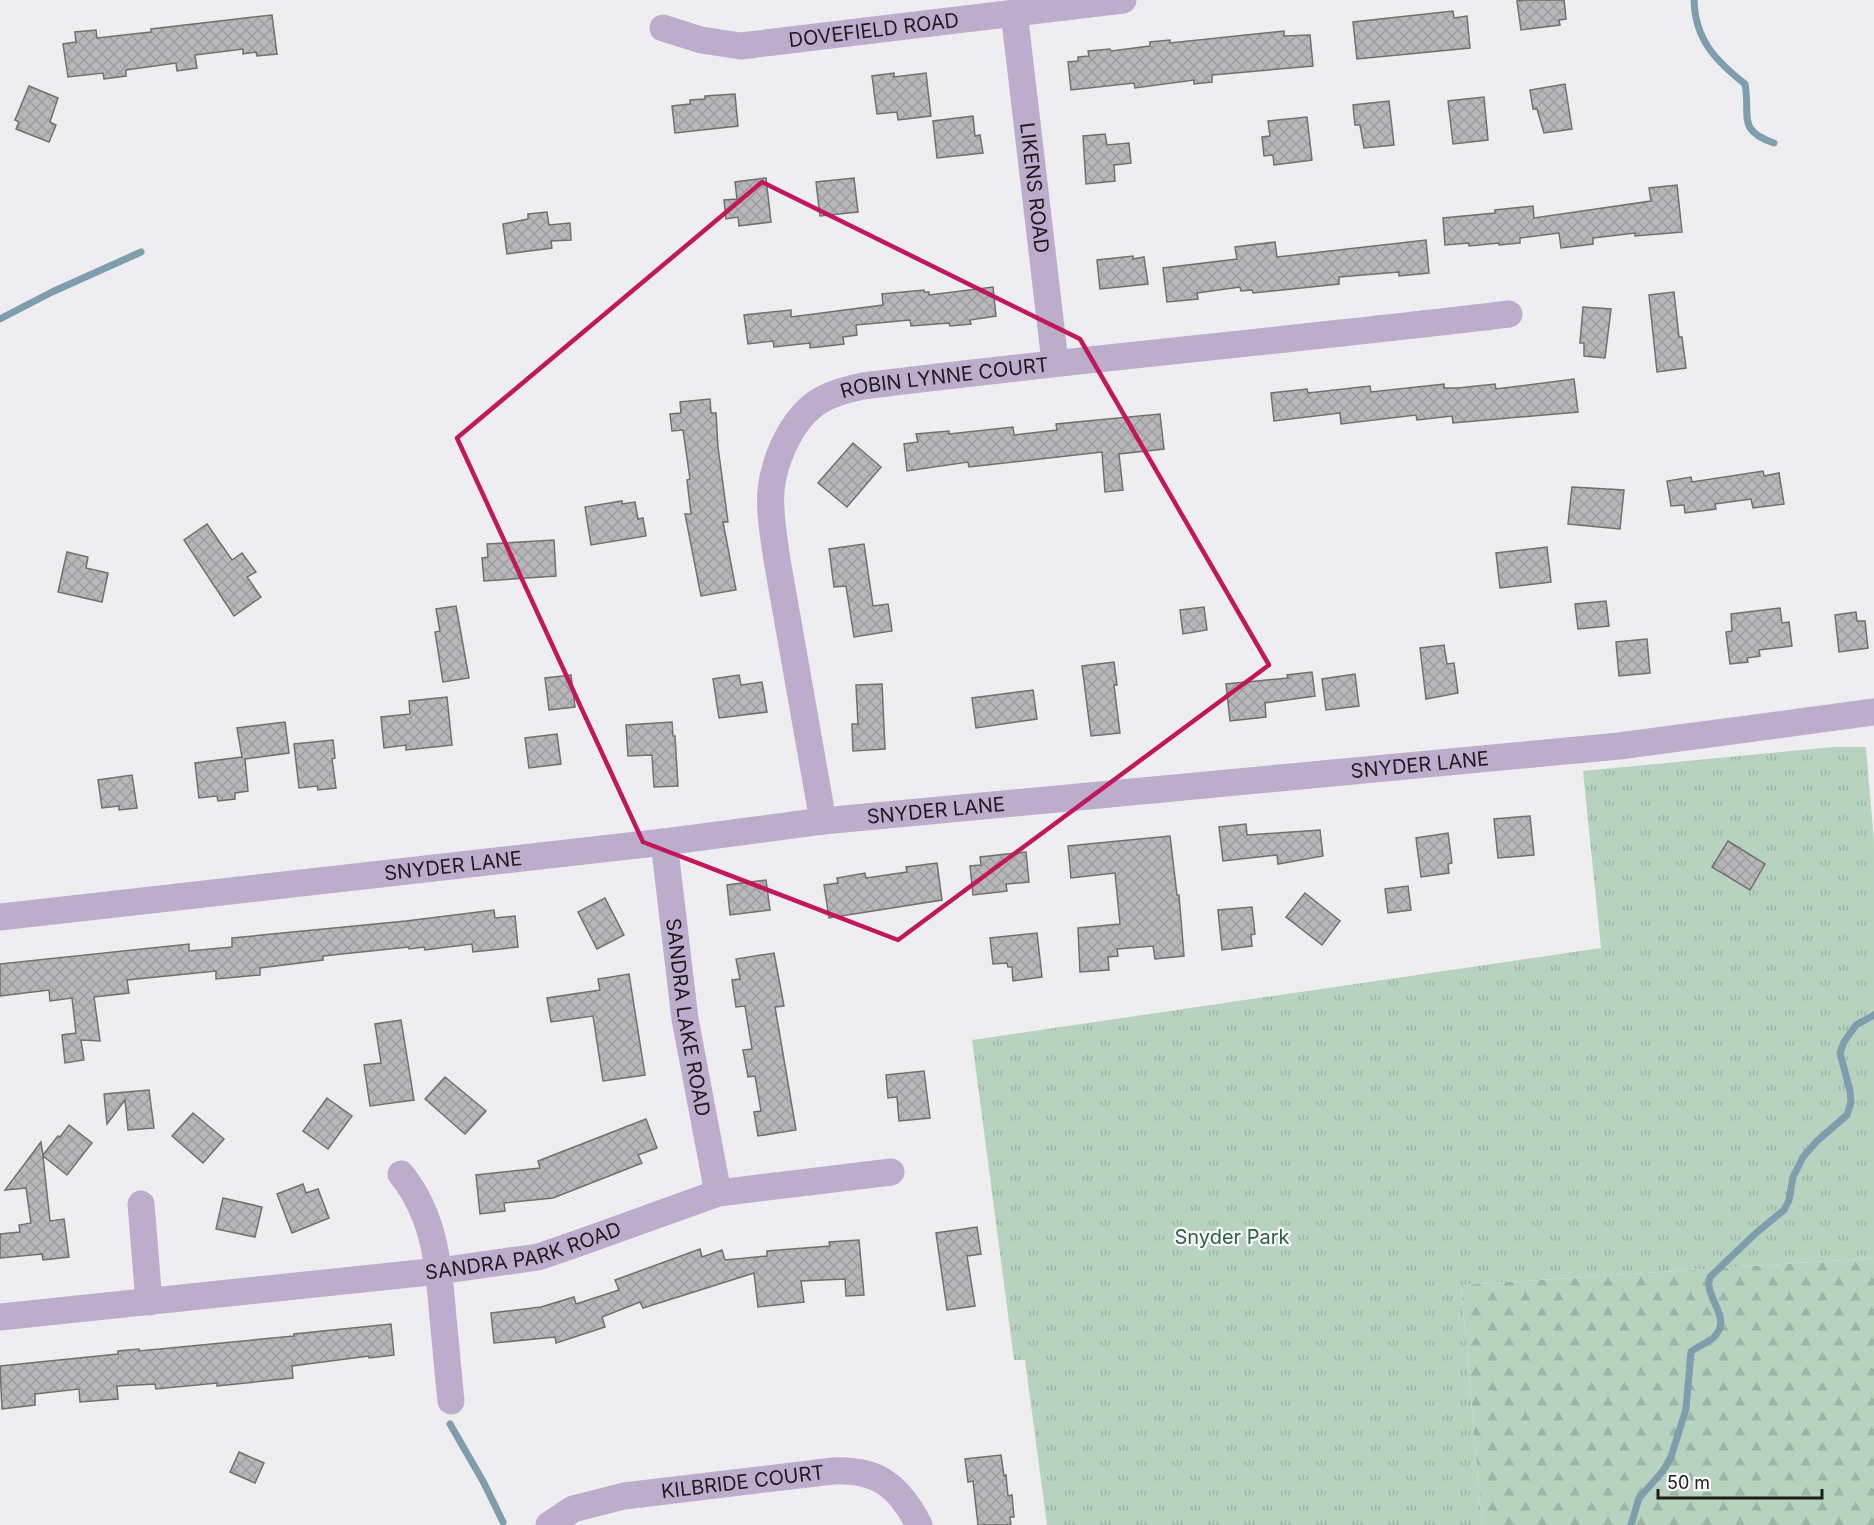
<svg xmlns="http://www.w3.org/2000/svg" width="1874" height="1525" viewBox="0 0 1874 1525" font-family="Inter,sans-serif">
	<style>
		.forest { fill: url(#forest-firs) }
		.park { fill: url(#park-tufts) }
		.lines { fill: none; stroke-linecap: round; stroke-linejoin: round }
		.stream { stroke: #7e9dad; stroke-width: 7 }
		.building { fill: url(#building-cross-hatch); stroke: #707072; stroke-width: 1.5 }
		.minor { stroke: #bcadcc; stroke-width: 27 }
		.marked { fill: none; stroke: #c2185b; stroke-width: 4.5; stroke-linejoin: round }
		.labels { text-anchor: middle; stroke-width: 4.5; stroke-linejoin: round; paint-order: stroke }
		.street-label { font-size: 20px; fill: #1c1c1d; stroke: #fbfbfe }
		.park-label { font-size: 20px; fill: #2e5f42; stroke: #fbfbfe }
	</style>
	<defs>
		<pattern id="forest-firs" width="22" height="20" patternUnits="userSpaceOnUse" patternTransform="scale(1.5)"><rect width="22" height="20" fill="#b7d3bf"/><path d="M5 1l3.5 6h-7zM16 11l3.5 6h-7z" fill="#9db5a4"/></pattern>
		<pattern id="park-tufts" width="24" height="20" patternUnits="userSpaceOnUse" patternTransform="scale(1.5)"><rect width="24" height="20" fill="#b7d3bf"/><path d="M3 7l-1-3M5 7V3M7 7l1-3M15 17l-1-3M17 17v-4M19 17l1-3" fill="none" stroke="#9db5a4"/></pattern>
		<pattern id="building-cross-hatch" width="8" height="8" patternUnits="userSpaceOnUse" patternTransform="scale(1.5)"><rect width="8" height="8" fill="#b7b7b9"/><path d="M0 0l8 8M0 8l8-8" fill="none" stroke="#9d9d9f"/></pattern>
	</defs>
	<rect width="100%" height="100%" fill="#eeeef0"/>
	<path class="forest" d="M1874,1258v267h-392l-21,-240z"/>
	<path class="park" d="M1833,747h33l8,94v417l-413,27 21,240h-435l-22,-165h-11l-42,-320 629,-92 -18,-177z"/>
	<g class="lines">
		<g class="stream">
			<path d="M1694,0c1,40 22,61 51,84 6,32 -9,46 29,59"/>
			<path d="M0,319l52,-27 89,-40"/>
			<path d="M450,1424l34,59 19,39"/>
			<path d="M1631,1525l8,-27 24,-27 8,-14 15,-48 5,-57c7,-7 17,-8 24,-16 15,-17 -4,-32 -6,-50 -1,-3 1,-6 1,-9l46,-44 28,-23 5,-10 4,-23 10,-20 14,-16 30,-26 4,-13 -1,-11 -10,-38 4,-11 12,-17 18,-10"/>
		</g>
	</g>
	<g class="building">
		<path d="M1526,0h38l2,19 -7,1 1,5 -39,5 -4,-29z"/>
		<path d="M1453,11l1,7 13,-2 3,32 -113,11 -4,-37z"/>
		<path d="M272,15l5,39 -20,2 -1,-4 -13,2v-5l-48,6 2,13 -20,3 -1,-8 -50,7v6l-22,3 -1,-6 -35,4 -5,-33 13,-2 -1,-10 21,-2 1,8 54,-6v-3z"/>
		<path d="M1284,31v5l26,-1 3,31 -101,9v7l-18,2v-4l-59,8 -1,-5 -63,7 -3,-28 10,-1v-4l11,-1 -1,-5 22,-2 1,2 39,-5v-4l20,-2v3z"/>
		<path d="M894,73v4l32,-4 5,43 -33,4 -1,-8 -20,2 -5,-38z"/>
		<path d="M1565,84l7,45 -28,4 -7,-24h-4l-3,-19z"/>
		<path d="M29,86l29,12 -8,24 6,3 -7,17 -33,-13 3,-7 -4,-2z"/>
		<path d="M735,94l3,32 -63,7 -3,-27 18,-2v-4l15,-1v-3z"/>
		<path d="M1484,97l4,43 -35,4 -5,-43z"/>
		<path d="M1389,101l5,44 -30,3 -4,-23h-5l-2,-20z"/>
		<path d="M973,116l2,20 5,-1 3,18 -46,5 -4,-37z"/>
		<path d="M1307,117l5,43 -38,5 -1,-10 -9,1 -2,-19 8,-1 -2,-15z"/>
		<path d="M1105,134l2,11 22,-2 2,20 -17,2 1,16 -29,3 -3,-48z"/>
		<path d="M766,178l5,44 -32,4 -1,-9 -12,2 -2,-19 13,-1 -2,-17z"/>
		<path d="M854,178l4,34 -38,4 -4,-34z"/>
		<path d="M1677,185l5,47 -47,4v-3l-42,5v6l-32,4 -2,-15 -39,5v5l-21,2v-2l-30,3v-3l-24,2 -2,-27 52,-5v-3l38,-4 1,12 117,-17 -2,-13z"/>
		<path d="M547,212l2,13 21,-2 1,17 -20,1 1,7 -45,6 -4,-30 25,-5v-5z"/>
		<path d="M1426,240l3,33 -30,3v-4l-60,5v7l-86,9 -1,-3 -11,1 -1,-4 -43,6 1,6 -31,3 -4,-34 74,-9 -2,-12 40,-5 2,15z"/>
		<path d="M1133,256v3l11,-2 4,27 -48,5 -3,-29z"/>
		<path d="M993,287l3,29 -26,4 1,4 -21,2 -1,-3 -38,3 -1,-6 -54,5 1,10 -14,2 1,7 -34,4v-5l-36,4 -1,-6 -25,3 -4,-29 47,-5v7l92,-12 -1,-11 42,-4v2h5v3z"/>
		<path d="M1674,292l5,45h3l4,31 -29,4 -8,-77z"/>
		<path d="M1583,307l28,2 -6,49 -21,-2v-13h-4z"/>
		<path d="M1574,379l4,33 -125,11 -1,-7 -35,4 -1,-5 -75,9 -1,-11 -66,8 -3,-28 36,-4 1,4 62,-7 1,6 73,-8v4h14l37,-4 1,5z"/>
		<path d="M710,399l1,14h5l2,34 10,75h-5l13,68 -35,6 -16,-82h6l-4,-34 3,-1 -7,-49 -11,1 -2,-17 11,-1 -1,-11z"/>
		<path d="M1160,414l4,35 -45,5 4,36 -18,2 -3,-40 -133,15 -1,-5 -61,9 -3,-27 14,-2 -2,-8 33,-3v3l64,-7 1,8 43,-5 -1,-6z"/>
		<path d="M853,443l28,24 -34,40 -29,-24z"/>
		<path d="M1763,471l1,5 15,-3 5,31 -31,4 -2,-9 -36,5 1,5 -31,4 -1,-8 -13,1 -4,-25 24,-4 1,5z"/>
		<path d="M1572,487l52,3 -4,39 -52,-5z"/>
		<path d="M622,501v3l13,-2 3,17 5,-1 3,18 -55,9 -6,-38z"/>
		<path d="M207,524l25,36 10,-7 14,19 -9,5 14,20 -27,19 -50,-76z"/>
		<path d="M554,540l2,36 -72,5 -2,-23 6,-1 -1,-13z"/>
		<path d="M864,544l9,62 15,-2 4,27 -38,6 -8,-51 -12,1 -5,-38z"/>
		<path d="M1547,547l4,35 -51,6 -4,-35z"/>
		<path d="M67,552l21,5 -2,11 22,5 -6,29 -44,-10z"/>
		<path d="M1606,601l3,25 -31,3 -3,-25z"/>
		<path d="M456,606l13,72 -26,4 -8,-50 5,-1 -4,-22z"/>
		<path d="M1204,607l3,23 -24,4 -3,-24z"/>
		<path d="M1780,608l2,15 7,-1 3,24 -33,4 1,6 -13,2 1,4 -18,2 -4,-32 6,-1 -1,-17z"/>
		<path d="M1856,612l1,9h8l3,27 -29,4 -4,-37z"/>
		<path d="M1647,639l3,34 -31,3 -3,-34z"/>
		<path d="M1444,645l3,19 7,-1 4,30 -32,6 -6,-51z"/>
		<path d="M1114,662l3,23h-3l6,48 -29,3 -9,-70z"/>
		<path d="M1312,672l3,24 -50,7 1,14 -36,4 -4,-37 62,-6 -1,-3z"/>
		<path d="M1355,674l4,32 -33,4 -4,-31z"/>
		<path d="M571,675l4,32 -26,3 -4,-32z"/>
		<path d="M739,675l2,10 21,-3 5,30 -48,6 -6,-39z"/>
		<path d="M882,684l3,65 -32,2 -1,-27h6l-2,-39z"/>
		<path d="M1033,690l4,29 -61,9 -4,-30z"/>
		<path d="M447,697l5,48 -46,5v-5l-22,3 -3,-31 29,-3 -1,-13z"/>
		<path d="M285,722l4,31 -44,6 3,32 -13,2v6l-17,2 -1,-5 -18,2 -4,-35 47,-6 -5,-29z"/>
		<path d="M672,722l1,14h2l3,50 -24,1 -2,-32 -24,1 -2,-31z"/>
		<path d="M557,734l4,30 -32,4 -4,-30z"/>
		<path d="M333,740l2,18 -3,1 4,29 -18,2 -1,-4 -18,2 -5,-44z"/>
		<path d="M132,775l5,33 -18,2v-4l-17,2 -4,-28z"/>
		<path d="M1530,816l4,39 -36,3 -4,-39z"/>
		<path d="M1246,824l1,11 73,-5 3,26 -45,8 -1,-9 -54,6 -4,-34z"/>
		<path d="M1448,833l4,30 -4,1 1,9 -28,4 -5,-39z"/>
		<path d="M1170,836l7,59h2l5,61 -29,3 -2,-13 -36,3 1,7 -10,1 1,13 -29,2 -2,-44 42,-4 -5,-51 -44,5 -3,-32z"/>
		<path d="M1728,841l37,23 -15,26 -38,-23z"/>
		<path d="M1026,852l3,30 -23,2 1,7 -34,4 -3,-29 11,-1 -1,-8z"/>
		<path d="M937,863l5,37 -113,18 -5,-33 14,-2 -1,-5 28,-5 1,5 41,-6 -1,-5z"/>
		<path d="M766,880l4,30 -40,5 -3,-30z"/>
		<path d="M1408,886l3,24 -23,3 -3,-24z"/>
		<path d="M1305,893l35,28 -18,24 -36,-28z"/>
		<path d="M605,898l19,37 -27,14 -19,-37z"/>
		<path d="M1252,907l3,27 -4,1 1,11 -30,4 -4,-40z"/>
		<path d="M494,910l1,8 20,-2 3,31 -45,5 -1,-8 -47,6 -1,-3 -15,2v-2l-86,9v4l-63,8v7l-44,4v-8l-89,9 2,13 -35,4 6,44 -19,-1 3,20 -19,3 -3,-28 14,-2 -4,-35 -22,3 -1,-11 -49,6v-32l189,-20v7l43,-4v-9l174,-17z"/>
		<path d="M1037,933l5,44 -29,4 -1,-14h-4l-1,-4 -14,1 -3,-26z"/>
		<path d="M774,953l10,53 -9,1 21,123 -38,6 -4,-24 7,-1 -6,-35 -7,1 -5,-27 9,-1 -7,-43 -9,1 -4,-27 8,-1 -4,-20z"/>
		<path d="M629,974l16,101 -42,6 -10,-65 -42,6 -4,-24 53,-8 -2,-11z"/>
		<path d="M401,1020l13,80 -44,6 -6,-41 17,-2 -6,-39z"/>
		<path d="M924,1071l6,47 -31,3 -2,-24 -9,1 -2,-23z"/>
		<path d="M445,1077l41,34 -21,23 -40,-35z"/>
		<path d="M149,1090l5,38 -26,2 -3,-30 -18,24 -3,-30z"/>
		<path d="M327,1098l25,18 -24,33 -25,-18z"/>
		<path d="M193,1113l31,26 -21,24 -31,-27z"/>
		<path d="M646,1119l11,29 -19,7 4,8 -89,35 -49,5 1,8 -25,3 -4,-39 64,-7 -2,-7z"/>
		<path d="M69,1125l23,18 -25,32 -24,-19 7,65 14,-2 5,38 -26,3 -1,-6 -42,4v-24l20,-2 -1,-7 12,-2 -5,-35 -21,2 36,-48 2,13 15,-19 2,1z"/>
		<path d="M303,1184l3,9 12,-4 11,29 -37,15 -15,-39z"/>
		<path d="M223,1198l39,9 -7,30 -39,-8z"/>
		<path d="M977,1227l4,27 -14,2 8,50 -28,4 -11,-77z"/>
		<path d="M859,1240l5,55 -18,1 -1,-17 -44,2 3,21 -46,5 -4,-34 -111,35 -3,-6 -38,15 3,10 -49,16 -1,-6 -61,6 -3,-30 50,-6 33,-10 2,7 43,-14 -4,-10 85,-31 2,8 20,-7 3,10 42,-4v-5l63,-5 -1,-4z"/>
		<path d="M391,1324l3,31 -25,3v-2l-77,10 1,12 -76,8v-3l-61,6 -1,-5 -38,2 1,13 -38,3 -1,-13 -44,5v11l-33,4 -2,-43 118,-12v-3l21,-2v2l155,-15v-2z"/>
		<path d="M239,1452l25,11 -9,20 -25,-11z"/>
		<path d="M1001,1455l3,21 2,-1 2,21 4,-1 2,22h-4l1,8h-33l-5,-44 -5,1 -3,-23z"/>
	</g>
	<g class="lines">
		<g class="minor">
			<path id="s1" d="M1014,12l41,350"/>
			<path id="s2" d="M663,28l38,12 40,6 382,-46"/>
			<path id="s3" d="M823,821l-46,-261c-3,-23 -8,-47 -6,-70 3,-29 18,-64 40,-83 14,-12 34,-17 52,-21 215,-27 431,-46 646,-72"/>
			<path id="s4" d="M664,842l21,177 33,174"/>
			<path id="s5" d="M0,917l664,-75 159,-21 796,-75 255,-34"/>
			<path d="M401,1174c34,42 38,93 42,144 3,28 5,56 8,83"/>
			<path d="M141,1204l8,98"/>
			<path id="s6" d="M0,1317l439,-46 85,-12 14,-2 41,-14 139,-50 173,-21"/>
			<path id="s7" d="M549,1525l24,-16 51,-13 209,-25c45,-2 66,15 86,54"/>
		</g>
	</g>
	<path class="marked" d="M762,182l318,157 189,326 -371,275 -255,-98 -186,-404z"/>
	<g class="labels">
		<g class="street-label">
			<text dy="7" stroke="none"><textPath href="#s2" startOffset="214">DOVEFIELD ROAD</textPath></text>
			<text dy="7" stroke="none"><textPath href="#s1" startOffset="177">LIKENS ROAD</textPath></text>
			<text dy="7" stroke="none"><textPath href="#s3" startOffset="568">ROBIN LYNNE COURT</textPath></text>
			<text dy="7" stroke="none"><textPath href="#s5" startOffset="1428">SNYDER LANE</textPath></text>
			<text dy="7" stroke="none"><textPath href="#s5" startOffset="942">SNYDER LANE</textPath></text>
			<text dy="7" stroke="none"><textPath href="#s5" startOffset="456">SNYDER LANE</textPath></text>
			<text dy="7" stroke="none"><textPath href="#s4" startOffset="177">SANDRA LAKE ROAD</textPath></text>
			<text dy="7" stroke="none"><textPath href="#s6" startOffset="528">SANDRA PARK ROAD</textPath></text>
			<text dy="7" stroke="none"><textPath href="#s7" startOffset="201">KILBRIDE COURT</textPath></text>
		</g>
		<g class="park-label">
			<text x="1232" y="1244">Snyder Park</text>
		</g>
	</g>
	<path d="M1658 1489v9h164v-9" fill="none" stroke="#1c1c1d" stroke-width="3"/>
	<text x="1667" y="1489" font-size="18" fill="#1c1c1d" stroke="#fbfbfe" stroke-width="4.5" paint-order="stroke">50 m</text>
</svg>
